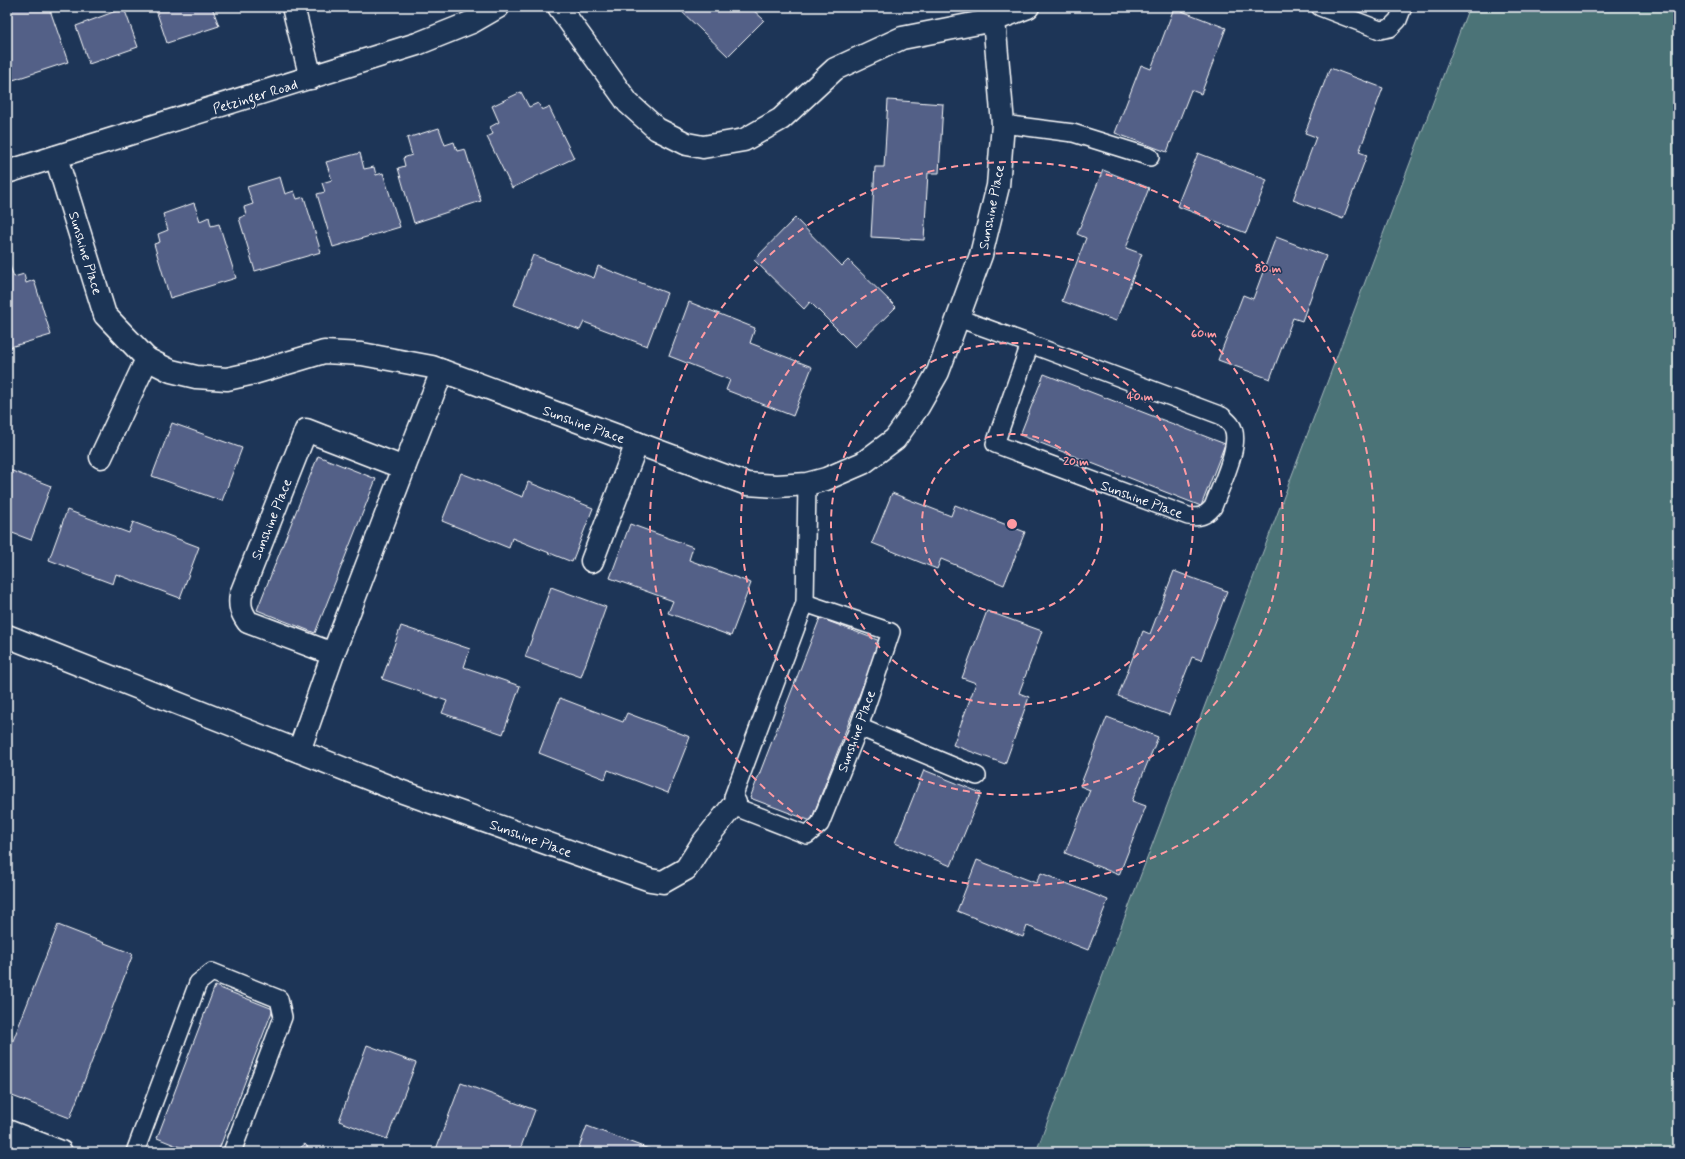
<svg xmlns="http://www.w3.org/2000/svg" width="1685" height="1159" viewBox="0 0 1685 1159" font-family="Mynerve,sans-serif">
	<style>
		.green { fill: #4c7377; stroke: #a6b9bb }
		.building { fill: #536087; stroke: #fff }
		.lines { fill: none; stroke-linecap: round; stroke-linejoin: round }
		.service-casing { stroke: #fff; stroke-width: 20 }
		.minor-casing { stroke: #fff; stroke-width: 25 }
		.tertiary-casing { stroke: #fff; stroke-width: 25 }
		.service { stroke: #1d3557; stroke-width: 17 }
		.minor { stroke: #1d3557; stroke-width: 22 }
		.tertiary { stroke: #1d3557; stroke-width: 22 }
		.ring { fill: none; stroke: #ff9aa2; stroke-width: 2; stroke-dasharray: 7 5 }
		.labels { text-anchor: middle; stroke-width: 3; stroke-linejoin: round; paint-order: stroke }
		.street-label { font-size: 14px; fill: #fff; stroke: #1d3557 }
		.centre { fill: #ff9aa2; stroke: #1d3557; stroke-width: 2 }
		.ring-label { font-size: 12px; text-anchor: middle; font-weight: bold; fill: #ff9aa2; stroke: #1d3557; stroke-width: 3; stroke-linejoin: round; paint-order: stroke }
	</style>
	<rect width="100%" height="100%" fill="#1d3557"/>
	<filter id="ink" filterUnits="userSpaceOnUse"><feTurbulence type="fractalNoise" baseFrequency=".025" numOctaves="2"/><feDisplacementMap in="SourceGraphic" scale="8" xChannelSelector="R" yChannelSelector="G"/><feConvolveMatrix kernelMatrix="1 2 1 2 8 2 1 2 1" color-interpolation-filters="sRGB"/></filter>
	<g filter="url(#ink)">
		<path class="green" d="M1469,7h209v1145h-642z"/>
		<g class="building">
			<path d="M7,7h42l19,55 -61,20z"/>
			<path d="M155,7h57l7,19 -52,17z"/>
			<path d="M677,7h56l5,4 4,-4h8l14,13 -36,36z"/>
			<path d="M124,8l14,39 -49,17 -13,-38z"/>
			<path d="M1174,8l52,20 -25,66 -10,-4 -24,62 -52,-19 26,-68 10,4z"/>
			<path d="M1330,68l53,20 -24,64 8,3 -24,64 -50,-19 23,-63 -11,-4z"/>
			<path d="M521,92l8,15 9,-4 4,7 7,-3 25,51 -62,30 -25,-51 6,-3 -3,-7 9,-5 -7,-16z"/>
			<path d="M888,100l55,4 -4,69h-11l-4,67 -53,-3 4,-70h9z"/>
			<path d="M439,128l6,17 9,-3 3,9 8,-2 16,52 -67,22 -16,-55 7,-2 -2,-8 9,-3 -5,-17z"/>
			<path d="M360,153l4,16 10,-2 2,8 7,-2 17,54 -67,20 -16,-53 8,-2 -3,-9 10,-3 -6,-18z"/>
			<path d="M1198,153l69,27 -21,53 -69,-27z"/>
			<path d="M1103,170l46,18 -23,60 16,6 -26,67 -54,-20 24,-63 -9,-4z"/>
			<path d="M280,177l5,17 9,-3 3,8 7,-2 17,55 -66,19 -16,-53 7,-3 -2,-8 9,-3 -6,-17z"/>
			<path d="M194,203l6,18 9,-4 2,9 8,-2 17,54 -66,20 -16,-54 6,-2 -2,-8 10,-4 -5,-16z"/>
			<path d="M795,218l47,48 6,-6 48,47 -41,40 -45,-45 -6,7 -50,-49z"/>
			<path d="M1276,237l50,19 -24,65 -9,-3 -23,61 -52,-19 25,-65 10,4z"/>
			<path d="M533,255l61,23 4,-12 69,27 -20,53 -63,-24 -4,8 -66,-25z"/>
			<path d="M7,261h1l6,16 10,-3 2,9 8,-3 17,55 -44,13z"/>
			<path d="M689,302l66,26 -5,15 62,24 -19,49 -67,-26 4,-10 -61,-24z"/>
			<path d="M1044,374l181,70 -24,62 -181,-71z"/>
			<path d="M172,423l70,25 -20,53 -70,-25z"/>
			<path d="M318,456l58,23 -61,154 -58,-23z"/>
			<path d="M7,469l44,17 -20,54 -24,-9z"/>
			<path d="M461,473l62,24 5,-15 65,26 -21,54 -60,-24 -3,10 -67,-27z"/>
			<path d="M892,493l59,23 4,-11 70,27 -21,53 -63,-26 -4,10 -65,-26z"/>
			<path d="M67,510l62,23 4,-11 66,25 -19,51 -64,-24 -3,10 -64,-24z"/>
			<path d="M630,524l63,23 -4,13 62,23 -20,53 -63,-23 5,-12 -63,-23z"/>
			<path d="M1174,571l53,20 -26,69 -9,-3 -23,58 -51,-19 25,-65 7,3z"/>
			<path d="M551,587l55,20 -25,70 -56,-20z"/>
			<path d="M987,611l55,20 -23,62 10,4 -24,67 -52,-19 23,-62 -14,-5z"/>
			<path d="M820,618l60,23 -69,180 -61,-23z"/>
			<path d="M401,626l69,23 -6,18 56,19 -17,48 -61,-21 5,-12 -65,-22z"/>
			<path d="M560,698l63,24 4,-9 63,24 -22,56 -60,-23 -3,9 -66,-26z"/>
			<path d="M1107,717l51,20 -26,64 14,5 -27,69 -54,-22 25,-63 -10,-4z"/>
			<path d="M924,770l57,23 -30,73 -56,-23z"/>
			<path d="M977,860l59,23 5,-10 67,27 -20,50 -61,-24 -4,11 -66,-26z"/>
			<path d="M58,925l75,29 -63,164 -63,-24v-38z"/>
			<path d="M215,986l58,23 -55,143h-26l-35,-14z"/>
			<path d="M367,1045l49,18 -29,76 -48,-18z"/>
			<path d="M461,1083l74,27 -16,42h-84z"/>
			<path d="M587,1126l70,26h-80z"/>
			<path d="M305,1144l7,8h-17z"/>
		</g>
		<g class="lines">
			<g class="service-casing">
				<g id="service">
					<path d="M1320,7l60,23 10,-2 8,-8 5,-13"/>
					<path d="M1003,124l70,9 77,24"/>
					<path d="M958,318l72,26"/>
					<path d="M1030,344l192,72c3,3 7,6 9,9 13,16 -12,64 -18,82 -8,9 -13,11 -25,9l-193,-72z"/>
					<path d="M805,603l86,29 -32,95 -39,97 -13,11 -69,-27 -5,-11z"/>
					<path d="M805,603l2,-119"/>
					<path d="M859,727l118,49"/>
					<path d="M14,1152l6,-16"/>
					<path d="M135,1152l63,-169 14,-11 67,27 4,18 -51,135"/>
				</g>
			</g>
			<g class="minor-casing">
				<g id="minor">
					<path d="M293,7l18,71"/>
					<path d="M559,7l69,96 29,26 30,15 16,3 41,-7 37,-21 54,-50 67,-31 92,-18 34,-13"/>
					<path d="M56,157l49,158 42,44 -46,98"/>
					<path d="M147,359l24,12 25,6 31,2 27,-6 70,-21 38,2 70,13 315,117 30,2 30,-2 19,-5 37,-16 32,-24 23,-32 20,-35 43,-117 17,-69 5,-62 -9,-104"/>
					<path d="M306,430l98,38 -71,186 -85,-32c-7,-10 -9,-16 -7,-28z"/>
					<path d="M404,468l38,-97"/>
					<path d="M592,561l45,-118"/>
					<path d="M7,636l393,155 250,89 13,2 23,-13 16,-25 33,-41"/>
					<path d="M299,751l34,-97"/>
					<path d="M7,1131l54,21"/>
				</g>
			</g>
			<g class="tertiary-casing">
				<path id="tertiary" d="M7,172l410,-128 55,-22 26,-15"/>
			</g>
			<use href="#service" class="service"/>
			<use href="#minor" class="minor"/>
			<use href="#tertiary" class="tertiary"/>
		</g>
	</g>
	<g class="ring">
		<circle cx="1012" cy="524" r="90"/>
		<circle cx="1012" cy="524" r="181"/>
		<circle cx="1012" cy="524" r="271"/>
		<circle cx="1012" cy="524" r="362"/>
	</g>
	<g class="labels">
		<g class="street-label">
			<text transform="translate(255 96) rotate(-17)" y="5">Petzinger Road</text>
			<text transform="translate(991 207) rotate(-79)" y="5">Sunshine Place</text>
			<text transform="translate(86 253) rotate(73)" y="5">Sunshine Place</text>
			<text transform="translate(584 424) rotate(20)" y="5">Sunshine Place</text>
			<text transform="translate(1142 499) rotate(20)" y="5">Sunshine Place</text>
			<text transform="translate(271 519) rotate(-68)" y="5">Sunshine Place</text>
			<text transform="translate(856 731) rotate(-70)" y="5">Sunshine Place</text>
			<text transform="translate(531 838) rotate(20)" y="5">Sunshine Place</text>
		</g>
	</g>
	<circle cx="1012" cy="524" r="6" class="centre"/>
	<g class="ring-label">
		<text x="1268" y="272">80 m</text>
		<text x="1204" y="337">60 m</text>
		<text x="1140" y="400">40 m</text>
		<text x="1076" y="465">20 m</text>
	</g>
	<rect width="1685" height="1159" fill="none" stroke="#1d3557" stroke-width="24"/>
	<rect x="12" y="12" width="1661" height="1135" fill="none" stroke="#fff" stroke-width="1.5" filter="url(#ink)"/>
</svg>
